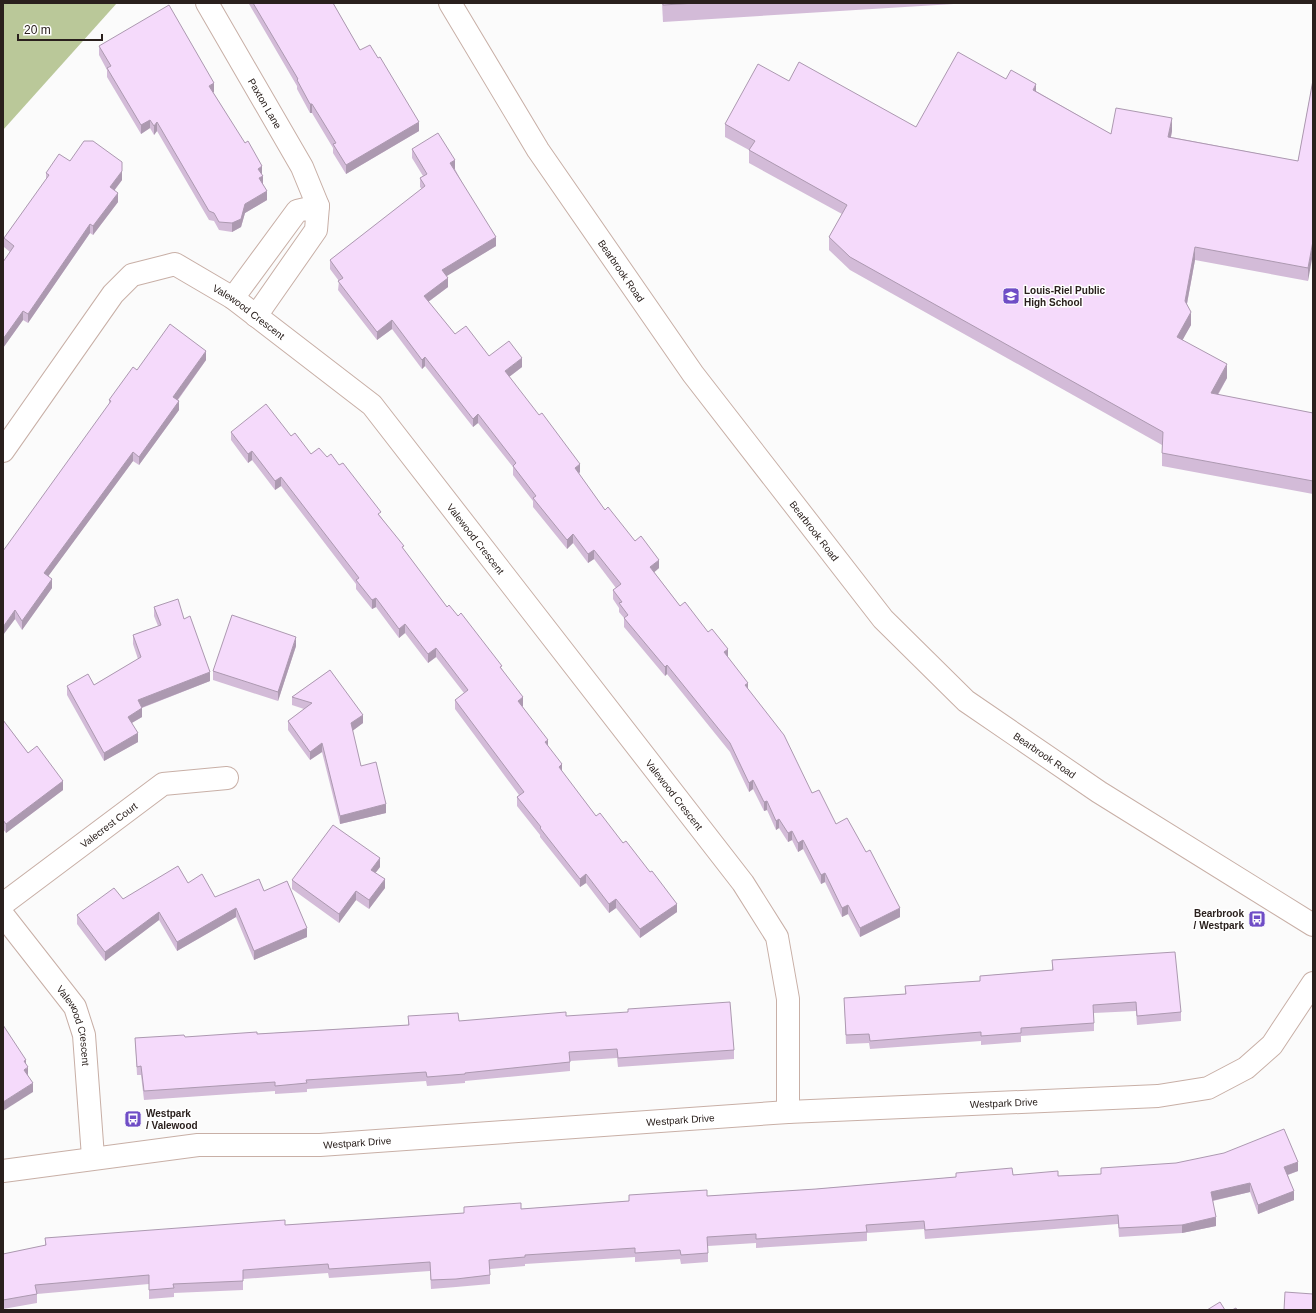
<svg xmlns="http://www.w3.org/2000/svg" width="1316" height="1313" viewBox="0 0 1316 1313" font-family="Arial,sans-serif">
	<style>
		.forest { fill: #bac899 }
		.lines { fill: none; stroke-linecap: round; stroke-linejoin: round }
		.minor-casing { stroke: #c8afa6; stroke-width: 24 }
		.tertiary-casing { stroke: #c8afa6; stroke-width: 24 }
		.minor { stroke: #fff; stroke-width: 22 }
		.tertiary { stroke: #fff; stroke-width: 22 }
		.wall { fill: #d3bbd8 }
		.shaded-wall { fill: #ac99b0 }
		.building { fill: #f5dafb; stroke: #ac99b0 }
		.labels { text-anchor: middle; stroke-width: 3; stroke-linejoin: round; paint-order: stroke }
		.street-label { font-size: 10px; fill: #2a201d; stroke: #fff }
		.poi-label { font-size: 10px; font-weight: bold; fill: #2a201d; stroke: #fff; text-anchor: start }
	</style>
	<rect width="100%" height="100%" fill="#fbfbfb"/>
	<path class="forest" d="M3,3h114l-114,127z"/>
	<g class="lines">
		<g class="minor-casing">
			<g id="minor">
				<path id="s1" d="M207,3l95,164 16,39"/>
				<path d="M233,298l64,-87 21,-5 -2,24 -60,86"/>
				<path id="s2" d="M3,451l110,-157 19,-19 43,-11 58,34 139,107 371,478 34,54 11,62v113"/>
				<path id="s3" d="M3,904l160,-120 64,-6"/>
				<path id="s4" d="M3,915l72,92 9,28 9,122"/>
				<path id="s5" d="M3,1171l195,-26h122l468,-33 370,-16 50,-8 38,-20 26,-23 41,-62"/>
			</g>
		</g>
		<g class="tertiary-casing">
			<g id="tertiary">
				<path id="s6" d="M450,3l88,147 155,224 190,245 83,82 133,91 214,133"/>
			</g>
		</g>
		<use href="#minor" class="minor"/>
		<use href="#tertiary" class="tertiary"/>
	</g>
	<g class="wall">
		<path d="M249,3h84l27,47 59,81 -73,43 -13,-21v-5l-21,-35h-2l-13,-24v-3l-48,-82z"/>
		<path d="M662,3h308l-307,19z"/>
		<path d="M99,46l115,46h-1l49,82v1l1,9 4,16 -22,13 -4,14 -9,5 -13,-2 -5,-9 -5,-1 -52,-89 -3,4 -4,-7 -9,6 -34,-57v-7l-8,-15z"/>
		<path d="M1006,79l30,12 75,43 61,-3 -1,6 127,24 15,-81 -5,201 -113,-21 -8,44 4,21 -9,15 45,38 -9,17 95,18v81l-151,-28v-21l-312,-175 -21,-20v-13l13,-23 -93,-51v-13l-24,-13v-13l64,-43 127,46z"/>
		<path d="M412,149l43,20 41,77 -50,30 2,11 -20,15 27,32 34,22 33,11 -13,10 71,95 -1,2 26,36 30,31 24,27 -5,4 26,34 28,26 20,25 84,136 24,31 64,93 -40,20 -12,-23 -6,3 -17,-35 -4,2 -18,-35 -5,3 -6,-12 -4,2 -9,-14 -3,2 -9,-20 -3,1 -11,-22 -4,3 -19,-40 -63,-78 -2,2 -41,-49v-9l-5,-6v-4l-6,-9v-9l3,-2 -22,-29 -6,4 -15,-20 -6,6 -34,-42v-6l-20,-26v-8l-35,-44 -5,4 -48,-61 -3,3 -30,-40 -15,11 -39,-50 1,-9 -9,-12v-9l92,-71 -2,-2v-9l3,-2 -11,-18z"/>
		<path d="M70,161l52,19 -8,11 4,11 -25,33 -3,-2 -62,90 -5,-3 -20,28v-86l7,-10 -6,-5v-9l42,-58v-7z"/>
		<path d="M206,360l-28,40 1,10 -40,55 -6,-4 -85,115 4,12 -30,42 -7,-11 -12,16 106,-231v-4l28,-30z"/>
		<path d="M231,432l60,4 20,18 16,3 12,8 42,52 23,33 43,57 11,9 44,53 20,37 26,40 14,26 34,44 81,96 -37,26 -24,-30 -7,5 -23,-30 -6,4 -40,-50v-2l-23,-29v-9l2,-2 -64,-86v-9l9,-7 -28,-36 -8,6 -23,-30 -6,5 -23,-31 -4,2 -16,-20v-5l-75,-98 -6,4 -23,-30 -4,3 -17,-23z"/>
		<path d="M154,607l30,12 26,62 -68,27v9l-10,6 6,19 -34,19 -37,-66v-9l27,-1 44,-26 -5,-15v-9l25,-9 -4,-10z"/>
		<path d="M296,646l-18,55 -65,-21v-9z"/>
		<path d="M330,670l33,53 -11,8 9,35 25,47 -46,11 -18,-72 -12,8 -22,-30v-9l16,-12 -12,-4v-8z"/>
		<path d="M3,720l25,33 35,37 -57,43 -3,-4z"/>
		<path d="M380,867l-5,6 10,15 -16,21 -13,-9 -17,23 -47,-34v-9z"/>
		<path d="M188,883l27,14 49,-6 43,46 -53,23 -18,-43 -59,34 -18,-31 -54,41 -28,-37v-9l46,-16z"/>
		<path d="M1052,960l129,52v9l-44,4 -1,-14 -42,2v18l-73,5v6l-40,3v-4l-111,8 -1,-6 -23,1 -2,-46 61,-4v-8l75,-5v-5l72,-6z"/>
		<path d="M408,1016l51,5 107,-5 168,34v9l-116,8 -1,-9 -47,3v10l-105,10v2l-38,3 -1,-5 -119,8v3l-32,2v-3l-131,9 -3,-25h-4l-2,-37 50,-1 72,-3 151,-9z"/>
		<path d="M1101,1168l197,3 -10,4 6,25 -36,14 -8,-22 -37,9 3,25 -34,7 -63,4 -1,-13 -193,15 -1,-10 -57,4v8l-111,7v-5l-48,3v16l-27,2 -1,-5 -45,3v-5l-110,7v2l-35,3v15l-34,3 -25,2 -1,-18 -101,7 -1,-5 -85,6v11l-69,3v4l-25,2v-15l-112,10v9l-34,6v-55l42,-8v-8l240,-13 179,-12v-6l57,2 108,-8v-6l78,1 109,-7 140,-12v-4l102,3 43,-2z"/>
	</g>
	<g class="shaded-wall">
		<path d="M214,83v9l-5,2v-8z"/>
		<path d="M1036,84v13l-3,-7z"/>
		<rect x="310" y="104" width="2" height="9"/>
		<path d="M1172,118v13l-4,19v-13z"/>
		<path d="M150,120v8l-9,6v-9z"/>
		<path d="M157,122v9l-3,4v-9z"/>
		<path d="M419,122v9l-73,43v-9z"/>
		<path d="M455,160v9l-5,3v-9z"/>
		<path d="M262,166v8l-4,3v-8z"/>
		<path d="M122,171v9l-12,16v-9z"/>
		<path d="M263,176v9l-4,-7z"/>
		<path d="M267,191v9l-22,13 -4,14 -9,5v-9l13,-19z"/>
		<path d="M118,193v9l-25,33v-9z"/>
		<path d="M90,224v9l-62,90v-9z"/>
		<path d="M496,237v9l-54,33v-9z"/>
		<path d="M1313,241v13l-5,27v-13z"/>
		<path d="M1195,247v13l-10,54v-13z"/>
		<path d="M448,278v9l-24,18v-9z"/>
		<path d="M23,311v9l-20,28v-9z"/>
		<path d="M1191,312v13l-14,25v-13z"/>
		<path d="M392,320v9l-15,11v-8z"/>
		<path d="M206,351v9l-33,46v-9z"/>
		<path d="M425,357v9l-3,3v-9z"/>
		<path d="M522,358v9l-17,13v-9z"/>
		<path d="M1227,364v14l-16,28v-13z"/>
		<path d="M179,401v9l-40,55v-8z"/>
		<path d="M478,414v9l-5,4v-8z"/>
		<path d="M252,451v9l-4,3v-9z"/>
		<path d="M133,452v9l-89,121v-9z"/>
		<path d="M580,464v8l-5,5v-9z"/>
		<path d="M281,477v9l-6,4v-9z"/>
		<path d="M573,534v9l-6,6v-9z"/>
		<path d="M594,550v9l-6,4v-9z"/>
		<path d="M659,560v8l-9,8v-9z"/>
		<path d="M52,579v9l-30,42v-9z"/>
		<path d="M376,598v9l-4,2v-9z"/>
		<path d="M15,610v9l-12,16v-8z"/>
		<path d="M405,624v9l-6,5v-9z"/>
		<path d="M296,637v9l-18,55v-9z"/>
		<path d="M436,648v9l-8,6v-9z"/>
		<path d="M728,649v9l-4,-6z"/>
		<path d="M667,665v9l-2,2v-9z"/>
		<path d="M210,672v9l-72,28v-9z"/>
		<path d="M748,683v8l-3,-6z"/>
		<path d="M523,697v9l-5,3v-8z"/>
		<path d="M142,708v9l-14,8v-8z"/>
		<path d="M363,715v8l-12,9v-9z"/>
		<path d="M138,733v9l-34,19v-8z"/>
		<path d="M548,740v9l-3,-7z"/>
		<path d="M322,743v9l-12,8v-8z"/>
		<path d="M562,764v9l-3,-6z"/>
		<path d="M753,780v9l-4,3v-9z"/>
		<path d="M63,781v9l-57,43v-9z"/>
		<path d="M767,801v9l-3,1v-9z"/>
		<path d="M386,804v9l-46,11v-8z"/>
		<path d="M779,819v9l-3,2v-9z"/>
		<path d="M792,831v9l-4,2v-9z"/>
		<path d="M803,840v9l-5,3v-9z"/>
		<path d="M380,858v9l-9,12v-9z"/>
		<path d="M825,873v9l-4,2v-9z"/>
		<path d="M586,874v9l-6,4v-8z"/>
		<path d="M385,879v9l-16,21v-9z"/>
		<path d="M356,891v9l-17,23v-9z"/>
		<path d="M616,899v9l-7,5v-9z"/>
		<path d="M677,904v8l-37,26v-9z"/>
		<path d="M848,905v9l-6,3v-9z"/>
		<path d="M236,908v9l-59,34v-9z"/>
		<path d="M900,908v9l-40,20v-9z"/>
		<path d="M159,912v8l-54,41v-9z"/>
		<path d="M307,928v9l-53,23v-9z"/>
		<path d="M26,1060v9l2,-2v9l-4,3v-18z"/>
		<path d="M33,1083v9l-30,19v-9z"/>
		<path d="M1298,1162v9l-14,5v-9z"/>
		<path d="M1250,1183v9l-39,9v-9z"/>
		<path d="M1294,1191v9l-36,14v-9z"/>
		<path d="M1216,1217v9l-34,7v-8z"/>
	</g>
	<g class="building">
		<path d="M253,3h80l27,47 10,-5 8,13 2,-1 39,65 -73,43 -13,-21 3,-1 -24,-39h-2l-13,-24 1,-1z"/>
		<path d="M663,3h33l-33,2z"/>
		<path d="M169,5l45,78 -5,3 36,57 3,-2 14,25 -4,3 5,7 -4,2 8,13 -22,13 -4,15 -9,4 -13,-1 -5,-9 -5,-2 -52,-89 -3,4 -4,-6 -9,5 -34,-57 4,-2 -12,-20z"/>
		<path d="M958,52l48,27 5,-9 25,14 -3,6 78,44 5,-26 56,10 -4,19 130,24 15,-81v161l-5,27 -113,-21 -10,54 6,11 -14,25 50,27 -16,29 102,20v68l-151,-28 1,-21 -313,-175 -21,-20 18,-32 -98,-55 6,-9 -30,-17 33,-60 31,17 10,-19 117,65z"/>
		<path d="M438,133l17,27 -5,3 46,74 -54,33 6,8 -24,18 31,38 11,-8 23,30 20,-15 13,17 -17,13 34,44 3,-2 38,51 -5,4 30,42 3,-3 27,34 6,-5 18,24 -9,7 30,39 5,-4 23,30 4,-3 16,20 -4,3 24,31 -3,2 39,50 28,58 7,-3 17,34 11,-6 19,34 4,-2 30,58 -40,20 -12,-23 -6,3 -17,-35 -4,2 -18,-35 -5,3 -6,-12 -4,2 -9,-14 -3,2 -9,-20 -3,1 -11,-22 -4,3 -19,-40 -63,-78 -2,2 -41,-49 4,-3 -9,-12 3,-1 -9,-12 8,-6 -27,-34 -6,4 -15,-20 -6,6 -34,-42 3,-2 -23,-30 3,-3 -38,-49 -5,5 -48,-62 -3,3 -30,-40 -15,12 -39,-51 5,-3 -13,-18 95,-74 -5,-8 7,-4 -15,-25z"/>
		<path d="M84,141h9l29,21v9l-12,16 8,6 -25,33 -3,-2 -62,90 -5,-3 -20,28v-77l11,-16 -10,-8 45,-63 -3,-2 13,-19 11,7z"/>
		<path d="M170,324l36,27 -33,46 6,4 -40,56 -6,-5 -89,121 8,6 -30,42 -7,-11 -12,17v-76l108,-150 -2,-1 24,-33 4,3z"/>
		<path d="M266,404l25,32 4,-3 16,21 8,-6 8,9 4,-3 8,11 4,-2 38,49 -3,2 26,32 -2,1 45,60 2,-2 9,11 3,-3 41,53 -2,1 23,30 -5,4 30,39 -3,2 17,22 -3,3 37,49 4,-3 23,30 3,-2 24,31 2,-1 25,33 -37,25 -24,-30 -7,5 -23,-30 -6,5 -40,-51 1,-1 -24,-30 7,-5 -69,-92 13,-10 -32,-42 -8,6 -23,-30 -6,5 -23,-31 -4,2 -16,-20 3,-2 -78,-101 -6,4 -23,-30 -4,3 -17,-22z"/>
		<path d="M178,599l6,20 6,-3 20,56 -72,28 4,8 -14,9 10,16 -34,20 -37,-67 21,-12 6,11 47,-28 -8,-22 28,-10 -7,-18z"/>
		<path d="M232,615l64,22 -18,55 -65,-21z"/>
		<path d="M330,670l33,45 -12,8 10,43 15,-4 10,42 -46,12 -18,-73 -12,9 -22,-31 24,-18 -20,-6z"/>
		<path d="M3,720l25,33 9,-7 26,35 -57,43 -3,-4z"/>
		<path d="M333,825l47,33 -9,12 14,9 -16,21 -13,-9 -17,23 -47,-34z"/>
		<path d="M178,866l10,17 14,-9 13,23 44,-18 5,12 23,-10 20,47 -53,23 -18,-43 -59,34 -18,-30 -54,40 -28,-37 37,-27 9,11z"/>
		<path d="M1175,952l6,60 -44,4 -1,-14 -43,3 1,18 -73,5v5l-40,3v-4l-111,9 -1,-7 -23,1 -2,-37 62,-4 -1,-8 75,-5v-5l73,-6 -1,-10z"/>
		<path d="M730,1002l4,48 -116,8 -1,-9 -48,3 1,10 -105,11v1l-38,3 -1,-5 -120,8 1,3 -32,3v-4l-131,9 -3,-25 -4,1 -2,-29 49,-3 1,2 72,-5v2l152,-9 -1,-9 50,-3 1,8 107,-9v4l62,-4v-3z"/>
		<path d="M3,1025l23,35 -2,1 4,6 -4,3 9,13 -30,19z"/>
		<path d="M1284,1129l14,33 -14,5 10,24 -36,14 -8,-22 -39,9 5,25 -34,8 -63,3 -1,-13 -193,15 -1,-9 -58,4 1,7 -111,7v-5l-49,3 1,16 -27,2 -1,-5 -45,3v-5l-110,7v2l-36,3 1,15 -34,4 -25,1 -1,-18 -101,7 -1,-5 -85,6v11l-70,3 1,4 -25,2v-15l-114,10 2,9 -34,6v-46l43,-9 -1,-7 240,-18v5l179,-12v-6l57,-4v6l108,-8v-6l78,-5v6l109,-7 140,-12v-4l56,-5 1,7 45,-4v5l43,-2v-6l75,-5 48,-10z"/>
		<path d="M1285,1292l28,2v16h-29z"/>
		<path d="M1220,1302l5,8h-18z"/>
		<path d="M1236,1308l1,2h-5z"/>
	</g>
	<defs>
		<g id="school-square" transform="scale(0.9)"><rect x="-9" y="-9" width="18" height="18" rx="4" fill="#6f4dc6" stroke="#fff"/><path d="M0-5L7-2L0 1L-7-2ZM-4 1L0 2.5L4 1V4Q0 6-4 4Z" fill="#fff"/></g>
		<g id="bus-square" transform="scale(0.9)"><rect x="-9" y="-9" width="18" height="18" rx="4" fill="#6f4dc6" stroke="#fff"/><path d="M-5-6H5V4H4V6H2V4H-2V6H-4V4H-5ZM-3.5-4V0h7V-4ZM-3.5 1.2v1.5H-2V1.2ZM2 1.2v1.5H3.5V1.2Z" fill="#fff"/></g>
	</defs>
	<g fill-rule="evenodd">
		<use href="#school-square" x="1011" y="296"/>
		<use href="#bus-square" x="1257" y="919"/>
		<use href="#bus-square" x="133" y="1119"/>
	</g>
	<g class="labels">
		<g class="street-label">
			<text dy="4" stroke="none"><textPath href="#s1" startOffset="116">Paxton Lane</textPath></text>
			<text dy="4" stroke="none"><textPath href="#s6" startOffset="318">Bearbrook Road</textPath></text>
			<text dy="4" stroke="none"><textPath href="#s2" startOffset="351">Valewood Crescent</textPath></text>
			<text dy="4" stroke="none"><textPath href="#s6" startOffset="642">Bearbrook Road</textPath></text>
			<text dy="4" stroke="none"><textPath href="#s2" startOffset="675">Valewood Crescent</textPath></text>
			<text dy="4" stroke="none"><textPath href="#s6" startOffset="966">Bearbrook Road</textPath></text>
			<text dy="4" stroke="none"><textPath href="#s2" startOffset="999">Valewood Crescent</textPath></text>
			<text dy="4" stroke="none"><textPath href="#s3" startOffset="132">Valecrest Court</textPath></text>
			<text dy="4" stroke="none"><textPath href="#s4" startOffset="134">Valewood Crescent</textPath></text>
			<text dy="4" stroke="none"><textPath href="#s5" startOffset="1004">Westpark Drive</textPath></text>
			<text dy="4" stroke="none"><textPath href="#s5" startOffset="680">Westpark Drive</textPath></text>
			<text dy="4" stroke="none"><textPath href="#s5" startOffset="356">Westpark Drive</textPath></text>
		</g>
		<g class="poi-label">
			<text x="1024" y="294">Louis-Riel Public<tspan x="1024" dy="12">High School</tspan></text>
			<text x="1244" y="917" text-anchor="end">Bearbrook<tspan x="1244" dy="12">/ Westpark</tspan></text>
			<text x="146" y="1117">Westpark<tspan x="146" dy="12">/ Valewood</tspan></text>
		</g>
	</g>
	<rect width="1316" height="1313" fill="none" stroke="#2a201d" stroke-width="8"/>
	<path d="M18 34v6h84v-6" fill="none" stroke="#2a201d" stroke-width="2"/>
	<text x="24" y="34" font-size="12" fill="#2a201d" stroke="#ffffff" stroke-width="3" paint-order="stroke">20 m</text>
</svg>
